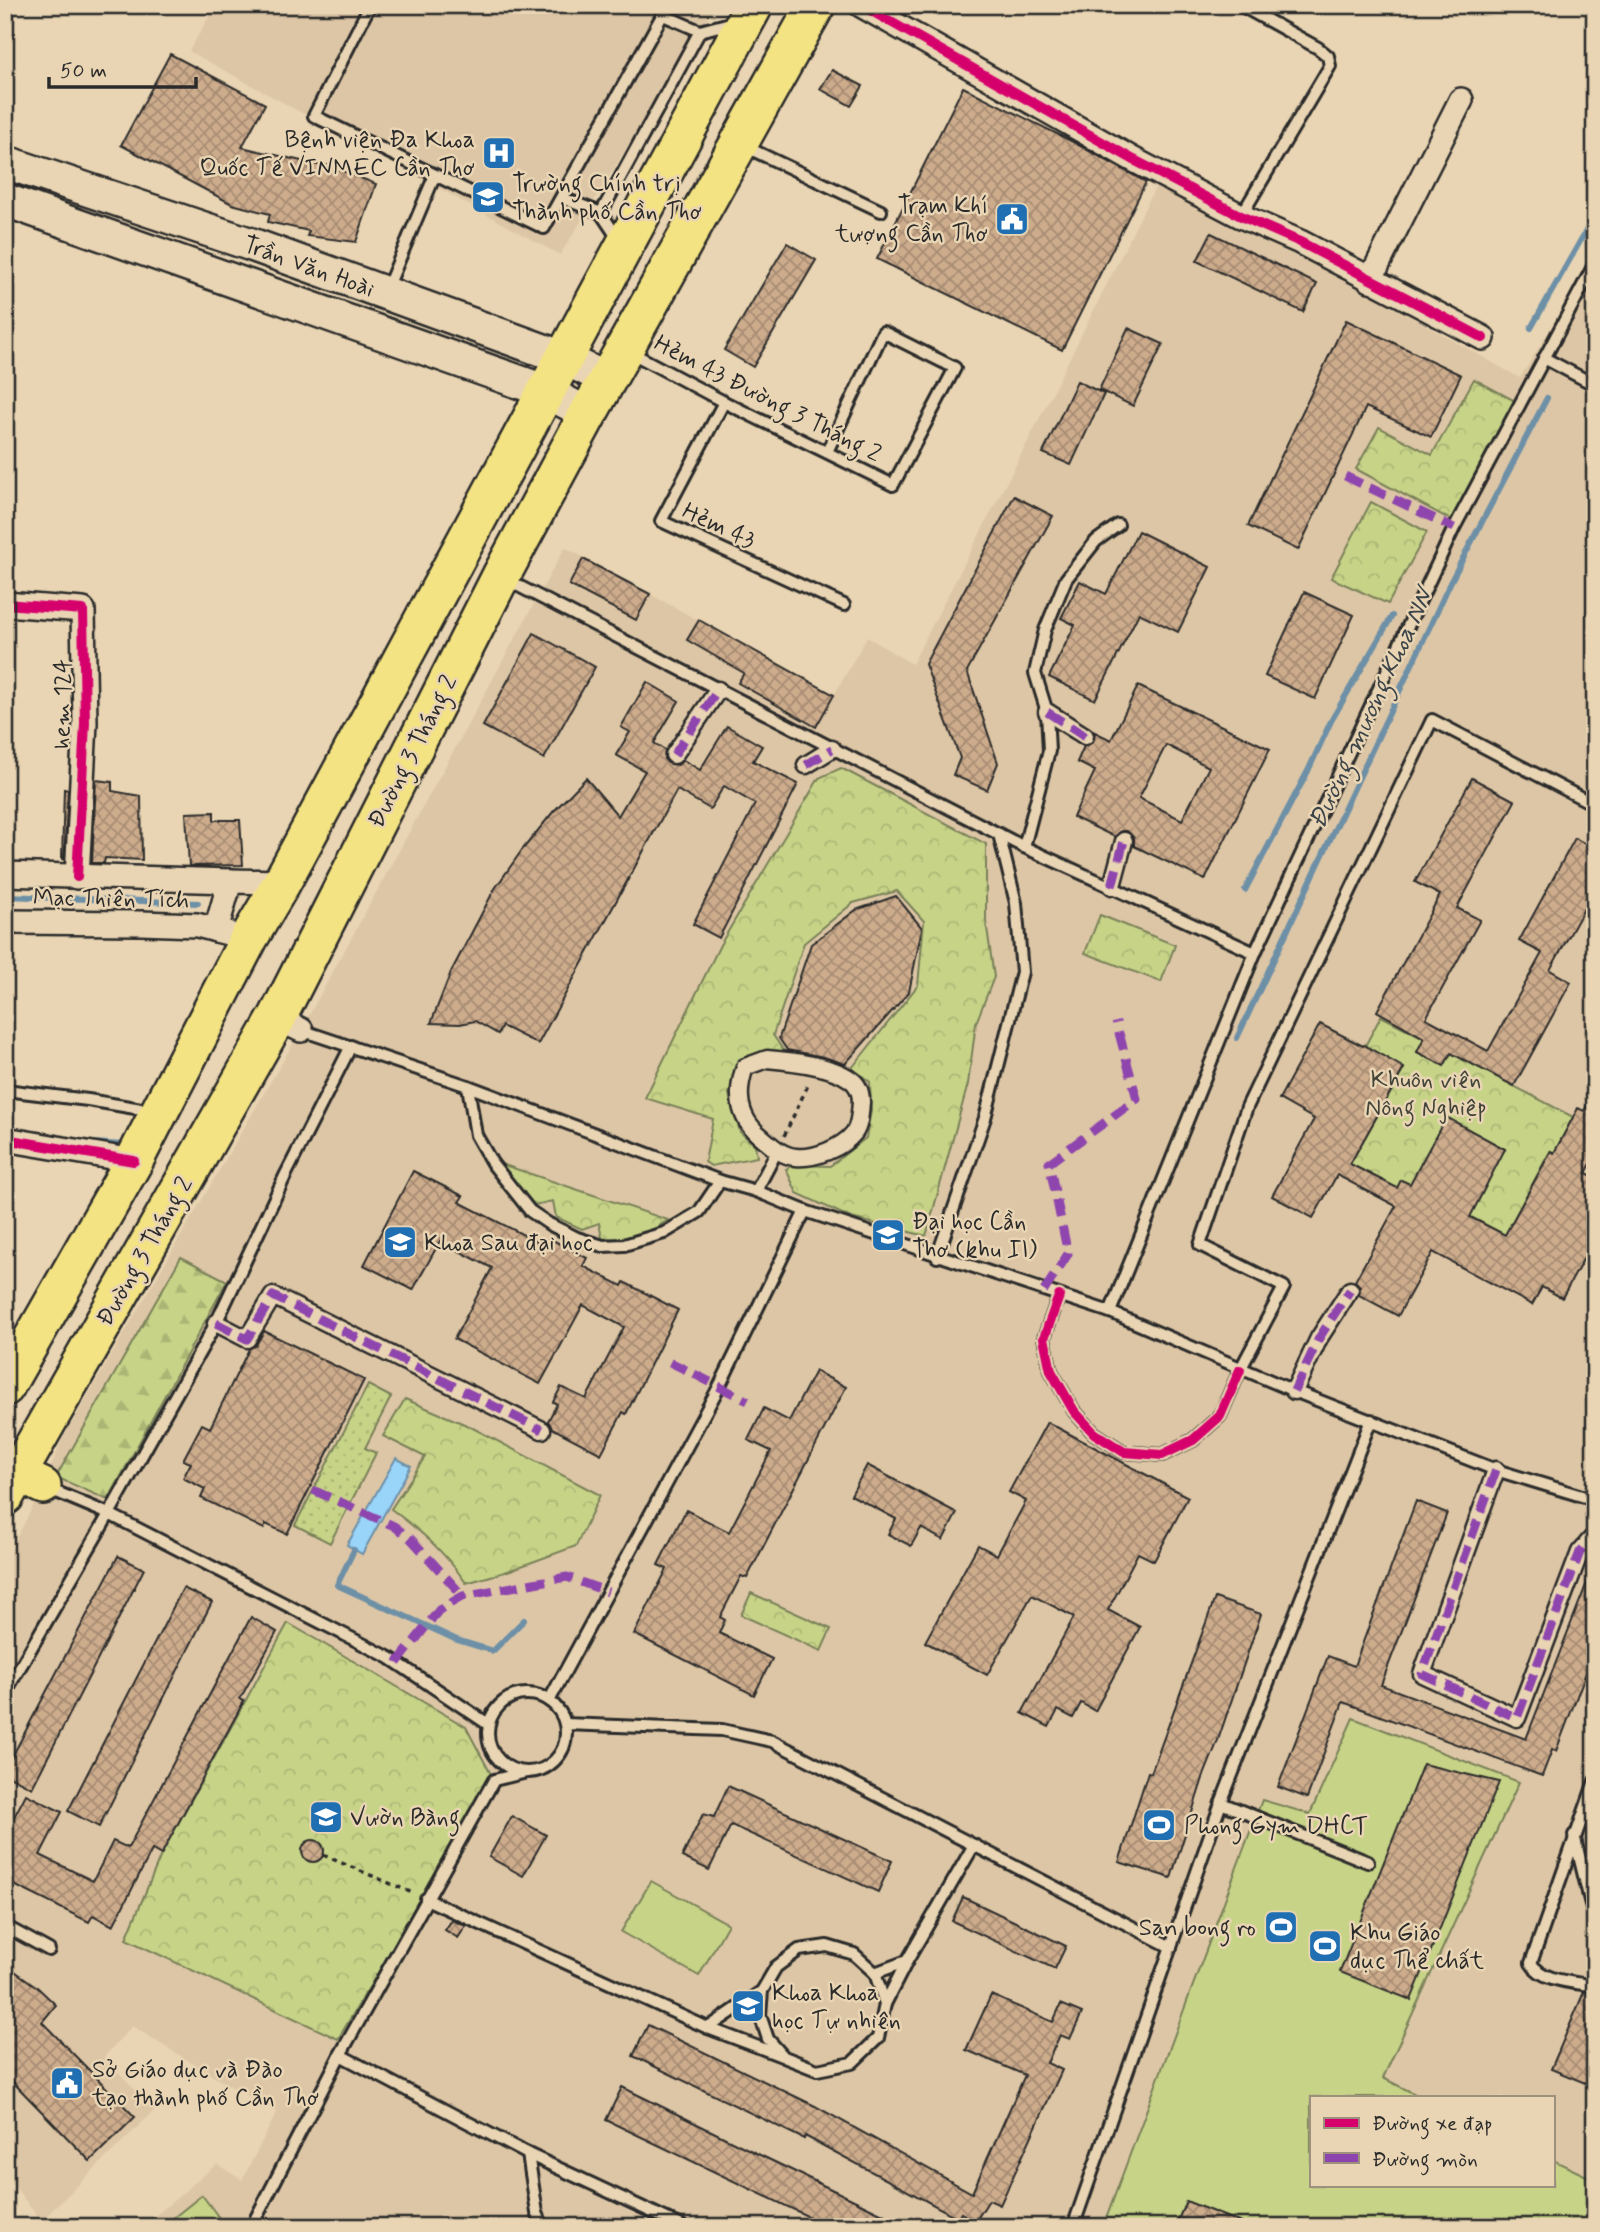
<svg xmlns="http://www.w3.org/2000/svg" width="1600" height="2232" viewBox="0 0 1600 2232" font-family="Mynerve,sans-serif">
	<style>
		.built { fill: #ddc6a5; fill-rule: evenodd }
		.forest { fill: url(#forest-firs); stroke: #798059; stroke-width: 2 }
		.park { fill: url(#park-crowns); stroke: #798059; stroke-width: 2 }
		.garden { fill: url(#garden-dots); stroke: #798059; stroke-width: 2 }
		.pitch { fill: #c7d487; stroke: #798059; stroke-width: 2 }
		.water { fill: #99d4f9; stroke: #6d90a7; stroke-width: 2 }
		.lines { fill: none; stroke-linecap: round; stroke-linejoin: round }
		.stream { stroke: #6d90a7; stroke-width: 6 }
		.building { fill: url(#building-cross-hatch); stroke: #2b2b2b; stroke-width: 2; fill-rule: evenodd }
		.service-casing { stroke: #2b2b2b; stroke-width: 16 }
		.pedestrian-casing { stroke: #2b2b2b; stroke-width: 21 }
		.minor-casing { stroke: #2b2b2b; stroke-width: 28 }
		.secondary-casing { stroke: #2b2b2b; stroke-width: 37 }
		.primary-casing { stroke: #2b2b2b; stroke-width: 40 }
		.trunk-casing { stroke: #2b2b2b; stroke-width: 42 }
		.path { stroke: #2b2b2b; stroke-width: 3.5; stroke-dasharray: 5 5; stroke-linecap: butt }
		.service { stroke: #e9d5b3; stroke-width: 10 }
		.pedestrian { stroke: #e9d5b3; stroke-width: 16 }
		.minor { stroke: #e9d5b3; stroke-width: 23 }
		.secondary { stroke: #e9d5b3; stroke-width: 32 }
		.primary { stroke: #f4e382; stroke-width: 35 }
		.trunk { stroke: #f4e382; stroke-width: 37 }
		.quiet { stroke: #8e44ad; stroke-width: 9; stroke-dasharray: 18 9; stroke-linecap: butt }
		.cycleway-casing { stroke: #e9d5b3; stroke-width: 15 }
		.cycleway { stroke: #d6006c; stroke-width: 10 }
		.labels { text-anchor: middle; stroke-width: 5; stroke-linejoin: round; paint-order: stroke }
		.poi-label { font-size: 24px; fill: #2b2b2b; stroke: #e9d5b3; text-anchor: start }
		.street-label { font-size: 24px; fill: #2b2b2b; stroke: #e9d5b3 }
		.park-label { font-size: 24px; fill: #424439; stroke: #e9d5b3 }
		.water-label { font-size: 26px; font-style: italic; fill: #3c444a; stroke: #e9d5b3 }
	</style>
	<defs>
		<pattern id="forest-firs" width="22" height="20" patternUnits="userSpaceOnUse" patternTransform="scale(1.75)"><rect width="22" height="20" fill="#c7d487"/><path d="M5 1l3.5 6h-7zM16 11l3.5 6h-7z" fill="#abb675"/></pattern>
		<pattern id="park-crowns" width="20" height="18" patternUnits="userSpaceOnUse" patternTransform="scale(1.75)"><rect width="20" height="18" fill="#c7d487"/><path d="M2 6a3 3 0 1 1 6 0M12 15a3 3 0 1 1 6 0" fill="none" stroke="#abb675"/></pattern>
		<pattern id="garden-dots" width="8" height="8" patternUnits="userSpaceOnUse" patternTransform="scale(1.75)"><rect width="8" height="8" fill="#c7d487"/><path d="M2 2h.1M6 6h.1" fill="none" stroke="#abb675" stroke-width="1.8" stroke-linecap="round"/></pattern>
		<pattern id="building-cross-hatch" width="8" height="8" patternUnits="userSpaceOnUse" patternTransform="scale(1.75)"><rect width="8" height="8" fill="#cdac8c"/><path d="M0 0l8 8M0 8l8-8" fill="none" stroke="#a78c73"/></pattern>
	</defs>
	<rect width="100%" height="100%" fill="#e9d5b3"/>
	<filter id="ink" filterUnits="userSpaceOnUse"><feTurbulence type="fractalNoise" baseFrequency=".0143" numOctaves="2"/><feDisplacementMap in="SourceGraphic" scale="14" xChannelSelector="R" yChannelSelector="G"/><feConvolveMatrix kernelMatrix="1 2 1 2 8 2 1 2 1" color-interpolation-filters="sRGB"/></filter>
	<g filter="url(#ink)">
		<g class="built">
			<path d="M216,5h500l-156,250 -371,-204z"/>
			<path d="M1156,186l184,91 180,101 75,-122v1971h-1453l75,-63 25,16 35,-68 -56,-31 -89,-55 -28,31 51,53 -114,111 -36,-47v-613l38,-75 19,-46 239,-410 264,-483 269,148 33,-58 45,27 112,-215zM1311,2097h242v88h-242z"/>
		</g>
		<path class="forest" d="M181,1257l46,24 -119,219 -52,-23z"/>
		<g class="park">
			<path d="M1474,379l41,22 -64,119 -95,-51 23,-42 53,28z"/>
			<path d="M1371,502l56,30 -39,72 -57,-26z"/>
			<path d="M841,768l145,76v77l8,56 -18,46 -8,61 -42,152 -75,-18 -54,-25 -11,-24 6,-4 38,1 36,-28 5,-27 -1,-29 -18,-14 66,-83 6,-64 -27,-30 -44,12 -49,40 -31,92 13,19 -46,11 -11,29 11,38 15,13 2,12 -46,9 -6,-4 8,-43 -68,-21 75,-153 99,-167z"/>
			<path d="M1100,915l75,30 -14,37 -76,-29z"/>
			<path d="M1381,1016l43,22 -7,14 27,14 7,-13 122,64 -19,36 -4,-2 -45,84 -66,-35 66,-50 -58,-33 -26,46 -6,24 -13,-7 -5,8 -47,-24 54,-95 -39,-23z"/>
			<path d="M501,1164l167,56c-26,18 -35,19 -66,18l-3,-15 -17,6 -26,-12 -3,-16 -19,4z"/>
			<path d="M405,1399l64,27 131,69 -24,51 -71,26 -39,11c-22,-32 -44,-51 -75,-74l34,-52 -42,-21z"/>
			<path d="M751,1593l80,36 -10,22 -80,-36z"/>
			<path d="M288,1623l178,104 28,53 -156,259 -212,-100 35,-84z"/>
		</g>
		<path class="garden" d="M368,1385l23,12 -26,51 11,5 -46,90 -35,-18z"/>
		<g class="pitch">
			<path d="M1353,1718l166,64 -136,296 38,19h-110v88h242v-25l42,20v47h-492l159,-427 48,14z"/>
			<path d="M651,1881l77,43 -29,52 -78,-44z"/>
			<path d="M202,2195l24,32h-64z"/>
		</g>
		<path class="water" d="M396,1458l15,8 -49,88 -15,-9z"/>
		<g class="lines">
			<g class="stream">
				<path d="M1531,328l64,-113"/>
				<path d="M1245,890l63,-119 23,-50 61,-105"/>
				<path d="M5,896l193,7"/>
				<path d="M1237,1038l215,-459 95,-181"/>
				<path d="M94,1143l29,2"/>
				<path d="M354,1550l-17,35 120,55 36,11 31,-31"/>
			</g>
		</g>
		<g class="building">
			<path d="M170,54l95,50 -23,43 85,20 1,-2 48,19 -20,58 -49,-6 2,-5 -41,-9 2,-8 -38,-10 -111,-59z"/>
			<path d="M832,70l31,16 -12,20 -31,-17z"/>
			<path d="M963,87l110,55 73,40 -84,168 -185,-91z"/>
			<path d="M1211,233l106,51 -14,28 -106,-51z"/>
			<path d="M787,243l29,17 -63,107 -29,-17z"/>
			<path d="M1346,320l115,55 -30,62 -65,-30 -68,143 -50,-24z"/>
			<path d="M1128,328l35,16 -30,62 -34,-16z"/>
			<path d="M1077,381l27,13 -33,71 -28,-12z"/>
			<path d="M1014,496l39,20 -86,155 31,92 -11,27 -34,-15 7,-17 -35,-94z"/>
			<path d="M1138,531l72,36 -32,65 -39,-19 -44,87 -46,-23 26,-52 -14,-7 19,-37 26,13z"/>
			<path d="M583,559l67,35 -14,26 -67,-35z"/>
			<path d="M1304,592l50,23 -39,84 -50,-23z"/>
			<path d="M699,620l135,75 -18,32 -78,-44 6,-10 -57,-33z"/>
			<path d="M534,633l61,34 -51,92 -61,-33z"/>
			<path d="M647,682l32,19 -25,42 11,7 -1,9 4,4 10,2 5,-5 17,10 27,-44 35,20 -9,15 45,23 -79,154 -26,-14 62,-120 -31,-18 -14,23 -33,-19 -139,254 -36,-18 -4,8 -23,-13 -15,3 -29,-1 20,-51 43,-82 28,-40 31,-38 33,-34 32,38 27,-45 -29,-16 14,-23 -9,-5z"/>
			<path d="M1138,686l132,63 -65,131 -71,-34v-8l-7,-7h-6l-6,6 -42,-20 22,-46 -18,-9 7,-16 9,-4 2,-10 16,8zM1166,745l43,22 -27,53 -43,-22z"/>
			<path d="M1472,778l43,23 -58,107 23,12 -54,98 62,33 54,-98 -23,-12 56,-103 20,11v40l-45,81 21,12 -57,104 -63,-33 -7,13 -27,-14 7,-14 -47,-27 63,-116 -25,-13z"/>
			<path d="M96,780l16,2v9l29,5 1,64 -37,-2 -1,5h-12z"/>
			<path d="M64,789l4,1 -4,69h-2z"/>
			<path d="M214,812v8h26l3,45 -54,1 -3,-53z"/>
			<path d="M896,896l26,32 -13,64 -64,72 -21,-7 -37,-7 -8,-12 32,-94 45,-34z"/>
			<path d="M1320,1024l43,22 1,-1 40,23 -54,96 47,24 4,-8 9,4 36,-67 59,32 -35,68 35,18 46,-84 3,2 24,-45 6,3 11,-20v65l-9,17 9,4v61l-33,60 -20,-11 -10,18 -99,-53 -35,64 -39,-21 1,-9 -5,-5 41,-75 -59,-31 -24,43 -41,-22 42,-77 -35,-20z"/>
			<path d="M413,1171l50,25 -4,6 86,44 4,-8 38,20 -4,8 39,20 2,-4 54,28 -52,104 -3,-2 -22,42 -49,-26 -4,-7 9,-17 -4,-2 8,-15 25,12 38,-72 -41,-22 -43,79 -86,-45 38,-71 -52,-27 -27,49 -49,-25z"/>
			<path d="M264,1331l100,49 -77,154 -21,-10 -2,5 -63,-31 4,-9 -22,-11 8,-15 -8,-3 19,-36 8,4 39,-79 7,-4z"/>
			<path d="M815,1371l31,16 -99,191 -6,-2 -21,41 5,3 -6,13 53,26 -18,36 -120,-61 33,-65 -9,-4 28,-55 43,22 42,-81 -23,-11 16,-32 25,13z"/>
			<path d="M1047,1422l141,75 -34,64 -16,-8 -30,57 32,17 -45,84 -14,-8 -8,15 -15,-8 -9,17 -27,-14 52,-96 -42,-22 -45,80 -62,-33 53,-97 19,10 29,-54 -17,-9z"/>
			<path d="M867,1465l90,48 -14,27 -22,-12 -10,18 -23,-12 8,-15 -45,-24z"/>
			<path d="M1416,1501l31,12 -66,172 145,54 69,-177v87l-39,102 -4,-1 -10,26 -199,-74 -36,96 -29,-11 50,-131 26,10z"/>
			<path d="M118,1556l26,13 -112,219 -27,-14v-4z"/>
			<path d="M183,1588l29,14 -113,225 -31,-16z"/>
			<path d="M1215,1598l46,16 -44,129 -14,35 -32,100 -52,-16 29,-90 3,1z"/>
			<path d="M251,1617l26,15 -37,67 4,2 -83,154 -9,-5 -39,76 -20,-11 -4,7 -79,-39 3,-6 -8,-3v-40l21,-40 36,18 -22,43 53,26 20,-40 15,7z"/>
			<path d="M1423,1764l76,18 -88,218 -71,-28z"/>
			<path d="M728,1786l164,75 -14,31 -147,-67 -22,45 -27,-13 21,-43 11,3z"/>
			<path d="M512,1816l34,19 -23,41 -34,-19z"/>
			<circle cx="313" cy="1851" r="11"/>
			<path d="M963,1897l103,49 -11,23 -103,-48z"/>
			<path d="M452,1920l14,6 -8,12 -13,-8z"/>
			<path d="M5,1964l32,23 19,18 -14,17 93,95 -45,44 -85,-87v-59l9,-12 -9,-7z"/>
			<path d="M1584,1992l11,2v93l-44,-18z"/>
			<path d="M991,1995l62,27 8,-18 21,9 -12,26 -10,-4 -13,28 15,7 -62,135 -11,-5 -14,22 -14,-9 -3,5 -153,-82 -1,3 -171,-83 15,-31 167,81 157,87 53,-118 -59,-25z"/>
			<path d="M622,2087l140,69 148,71h-80l-224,-107z"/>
			<path d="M1186,2201l63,25v1h-74z"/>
		</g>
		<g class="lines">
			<g class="service-casing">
				<g id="service">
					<path d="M370,5l-56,111 230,112 124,-223"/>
					<path d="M1240,5l78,43 10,8 2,10 -89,150"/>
					<path d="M663,15l37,16"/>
					<path d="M744,146l137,65"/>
					<path d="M562,198l39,15"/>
					<path d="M619,240l-18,-27 99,-182 34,-9"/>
					<path d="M386,291l49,-116"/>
					<path d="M630,352l94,50 169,83 62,-117 -72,-36 -56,120"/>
					<path d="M1544,358l51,27"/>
					<path d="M724,402l-63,119 183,84"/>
					<path d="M505,579l519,268 231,106 199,-425 141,-265"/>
					<path d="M1024,847l25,-96 -2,-39 -12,-39 10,-43 21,-51 30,-38 22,-16"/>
					<path d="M301,1030l167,56 252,95 36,10 49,20 305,101 184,79 202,79 99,30"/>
					<path d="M468,1086l8,49 16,28 38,48 19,13 28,14 26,8 21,-1 40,-12 35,-21 21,-31"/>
					<path d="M5,1090l83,10 65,11"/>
					<path d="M756,1191l21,-40"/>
					<path d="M937,1257l48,-139 37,-146 -6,-69 -17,-69"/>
					<path d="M1059,1296l-15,42 7,33 23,40 20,22 30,19 38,3 31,-15 27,-24 20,-46 44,-83 -84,-42 47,-138 185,-387 163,85"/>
					<path d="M1110,1312l145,-359"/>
					<path d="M47,1488l62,26 281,144 98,66"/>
					<circle cx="527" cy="1733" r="39"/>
					<path d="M5,1698l7,-17 97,-167 107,-191 70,-149 65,-128"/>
					<path d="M549,1701l171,-316 85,-174"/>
					<path d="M565,1724l157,6 50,11 399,206"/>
					<path d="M527,1772l-33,8 -154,275 188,99 156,73"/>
					<path d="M1595,1781l-64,182c11,19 44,19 64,23"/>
					<path d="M1221,1803l147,59"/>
					<path d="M1574,1835l21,86"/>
					<path d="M426,1899l282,129 74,28"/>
					<path d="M5,1926l44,24"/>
					<path d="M875,1973l32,-12"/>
					<path d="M885,2004l22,-43 67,-116"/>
					<path d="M708,2028l54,-37 14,-24 23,-17 28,-4 27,8 21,19 10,31 -7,34 -26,25 -35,7 -33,-13 -16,-18 -8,-24 2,-24"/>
					<path d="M528,2154l9,59 6,14"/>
					<path d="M256,2218l84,-163"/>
					<path d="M1073,2227l148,-424 150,-383"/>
				</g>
			</g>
			<g class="pedestrian-casing">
				<g id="pedestrian">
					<path d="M1047,712l38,24"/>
					<path d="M674,755l44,-65"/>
					<path d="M806,765l26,-16"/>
					<path d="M1112,886l12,-45"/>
					<path d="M767,1059c23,2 64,6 83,20 8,5 11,14 11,23 -1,10 -1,23 -7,31 -12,15 -40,26 -58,24 -15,-1 -26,-13 -37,-22 -21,-18 -23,-43 -14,-68z"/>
					<path d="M216,1323l31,16 26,-43 269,134"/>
					<path d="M1294,1391l25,-53 31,-48"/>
					<path d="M1496,1470l-74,204 95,44 63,-166 15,-17"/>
				</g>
			</g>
			<g class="minor-casing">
				<g id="minor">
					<path d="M861,5l273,155 107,56 59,26 183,96"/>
					<path d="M1370,280l91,-180"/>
					<path d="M5,604l78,6 2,113 -8,154"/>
					<path d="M5,874l225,7"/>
					<path d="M5,922l136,1 56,2 19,5"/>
					<path d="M228,933l-12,-3 14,-49 52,1"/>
					<path d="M277,1018l24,12"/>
					<path d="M5,1139l129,22"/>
				</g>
			</g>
			<g class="secondary-casing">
				<g id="secondary">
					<path d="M5,162l248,83 311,113 44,22"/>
					<path d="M5,200l540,191 43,23"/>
				</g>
			</g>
			<g class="primary-casing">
				<path id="primary" d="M5,1468l38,18"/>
			</g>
			<g class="trunk-casing">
				<g id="trunk">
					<path d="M5,1387l129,-226 115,-223 33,-56 472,-877"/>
					<path d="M5,1496l272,-478 224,-442 87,-162 228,-409"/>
				</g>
			</g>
			<g class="path">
				<path d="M784,1136l25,-53"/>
				<path d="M323,1855l92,39"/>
			</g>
			<use href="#service" class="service"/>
			<use href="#pedestrian" class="pedestrian"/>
			<use href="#minor" class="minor"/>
			<use href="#secondary" class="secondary"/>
			<use href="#primary" class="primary"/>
			<use href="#trunk" class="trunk"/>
			<g class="quiet">
				<path d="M1345,476l109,52"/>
				<path d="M1047,712l38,24"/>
				<path d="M674,755l44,-65"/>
				<path d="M806,765l26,-16"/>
				<path d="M1112,886l12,-45"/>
				<path d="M1044,1291l24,-37 -19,-91 88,-64 -21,-77"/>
				<path d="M216,1323l31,16 26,-43 269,134"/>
				<path d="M670,1362l78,39"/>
				<path d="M1294,1391l25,-53 31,-48"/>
				<path d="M1496,1470l-74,204 95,44 63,-166 15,-17"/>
				<path d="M313,1490l81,36 17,13 52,57"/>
				<path d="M397,1663l42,-53 24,-14 104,-19 41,15"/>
			</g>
			<g class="cycleway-casing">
				<g id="cycleway">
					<path d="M861,5l273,155 107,56 59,26 183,96"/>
					<path d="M5,604l78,6 2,113 -8,154"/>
					<path d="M5,1139l129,22"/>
					<path d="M1059,1296l-15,42 7,33 23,40 20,22 30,19 38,3 31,-15 27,-24 20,-46"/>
				</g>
			</g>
			<use href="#cycleway" class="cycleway"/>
		</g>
	</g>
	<defs>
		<g id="hospital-square" transform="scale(1.75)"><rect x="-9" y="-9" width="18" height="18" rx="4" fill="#1f6fb2" stroke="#e9d5b3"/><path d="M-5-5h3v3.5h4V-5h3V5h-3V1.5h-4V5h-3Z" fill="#fff"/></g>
		<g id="university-square" transform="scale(1.75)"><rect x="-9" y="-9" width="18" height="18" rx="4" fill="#1f6fb2" stroke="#e9d5b3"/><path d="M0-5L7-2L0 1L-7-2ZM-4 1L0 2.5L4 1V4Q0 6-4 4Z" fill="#fff"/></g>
		<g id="civic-square" transform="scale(1.75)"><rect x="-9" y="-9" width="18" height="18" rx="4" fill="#1f6fb2" stroke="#e9d5b3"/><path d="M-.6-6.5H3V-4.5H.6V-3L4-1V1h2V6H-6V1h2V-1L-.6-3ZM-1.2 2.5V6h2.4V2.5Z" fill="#fff"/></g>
		<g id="school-square" transform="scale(1.75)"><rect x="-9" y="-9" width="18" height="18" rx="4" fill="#1f6fb2" stroke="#e9d5b3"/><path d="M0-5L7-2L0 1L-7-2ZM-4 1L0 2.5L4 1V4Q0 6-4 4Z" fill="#fff"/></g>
		<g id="stadium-square" transform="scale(1.75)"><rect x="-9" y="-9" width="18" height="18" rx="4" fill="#1f6fb2" stroke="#e9d5b3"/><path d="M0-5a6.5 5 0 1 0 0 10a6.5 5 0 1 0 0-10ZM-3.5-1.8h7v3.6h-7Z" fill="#fff"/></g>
	</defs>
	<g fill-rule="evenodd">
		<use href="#hospital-square" x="499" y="153"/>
		<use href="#university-square" x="488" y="197"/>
		<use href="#civic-square" x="1012" y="219"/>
		<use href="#university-square" x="888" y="1235"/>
		<use href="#university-square" x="400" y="1242"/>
		<use href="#school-square" x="326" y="1817"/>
		<use href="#stadium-square" x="1159" y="1825"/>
		<use href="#stadium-square" x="1281" y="1927"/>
		<use href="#stadium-square" x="1325" y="1946"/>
		<use href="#school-square" x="748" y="2006"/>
		<use href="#civic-square" x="67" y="2083"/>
	</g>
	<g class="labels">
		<g class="poi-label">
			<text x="475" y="147" text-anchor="end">Bệnh viện Đa Khoa<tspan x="475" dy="28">Quốc Tế VINMEC Cần Thơ</tspan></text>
			<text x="512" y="191">Trường Chính trị<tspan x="512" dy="28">Thành phố Cần Thơ</tspan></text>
			<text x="988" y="213" text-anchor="end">Trạm Khí<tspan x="988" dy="28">tượng Cần Thơ</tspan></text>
			<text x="912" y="1229">Đại học Cần<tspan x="912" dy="28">Thơ (khu II)</tspan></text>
			<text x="424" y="1250">Khoa Sau đại học</text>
			<text x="350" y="1825">Vườn Bàng</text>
			<text x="1184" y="1833">Phong Gym DHCT</text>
			<text x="1256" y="1935" text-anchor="end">San bong ro</text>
			<text x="1350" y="1940">Khu Giáo<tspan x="1350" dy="28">dục Thể chất</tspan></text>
			<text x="772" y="2000">Khoa Khoa<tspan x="772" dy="28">học Tự nhiên</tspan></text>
			<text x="92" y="2077">Sở Giáo dục và Đào<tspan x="92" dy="28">tạo thành phố Cần Thơ</tspan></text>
		</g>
		<g class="street-label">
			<text transform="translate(309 266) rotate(20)" y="8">Trần Văn Hoài</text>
			<text transform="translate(768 398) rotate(27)" y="8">Hẻm 43 Đường 3 Tháng 2</text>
			<text transform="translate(719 525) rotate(25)" y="8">Hẻm 43</text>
			<text transform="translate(62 704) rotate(-89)" y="8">hem 124</text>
			<text transform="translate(412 751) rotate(-63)" y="8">Đường 3 Tháng 2</text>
			<text transform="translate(111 898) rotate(1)" y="8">Mạc Thiên Tích</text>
			<text transform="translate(144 1251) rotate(-60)" y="8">Đường 3 Tháng 2</text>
		</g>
		<g class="park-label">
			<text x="1426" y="1087">Khuôn viên<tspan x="1426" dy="28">Nông Nghiệp</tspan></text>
		</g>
		<g class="water-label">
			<text transform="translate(1370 708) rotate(-65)" y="9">Đường mương Khoa NN</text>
		</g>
	</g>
	<rect width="1600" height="2232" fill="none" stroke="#e9d5b3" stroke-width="28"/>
	<rect x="14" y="14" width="1572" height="2204" fill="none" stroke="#2b2b2b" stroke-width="2.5" filter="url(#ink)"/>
	<rect x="1310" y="2096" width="245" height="91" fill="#e9d5b3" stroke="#9d917d" stroke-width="2"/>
	<rect x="1324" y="2118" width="35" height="10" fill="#d6006c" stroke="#9d917d" stroke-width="2"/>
	<text x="1372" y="2130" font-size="21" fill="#2b2b2b">Đường xe đạp</text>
	<rect x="1324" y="2153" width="35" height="10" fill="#8e44ad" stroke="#9d917d" stroke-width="2"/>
	<text x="1372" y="2166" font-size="21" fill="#2b2b2b">Đường mòn</text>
	<path d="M49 77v10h147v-10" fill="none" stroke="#2b2b2b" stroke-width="3.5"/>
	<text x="60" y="77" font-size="21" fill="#2b2b2b" stroke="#e9d5b3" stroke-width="5" paint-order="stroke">50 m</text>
</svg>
